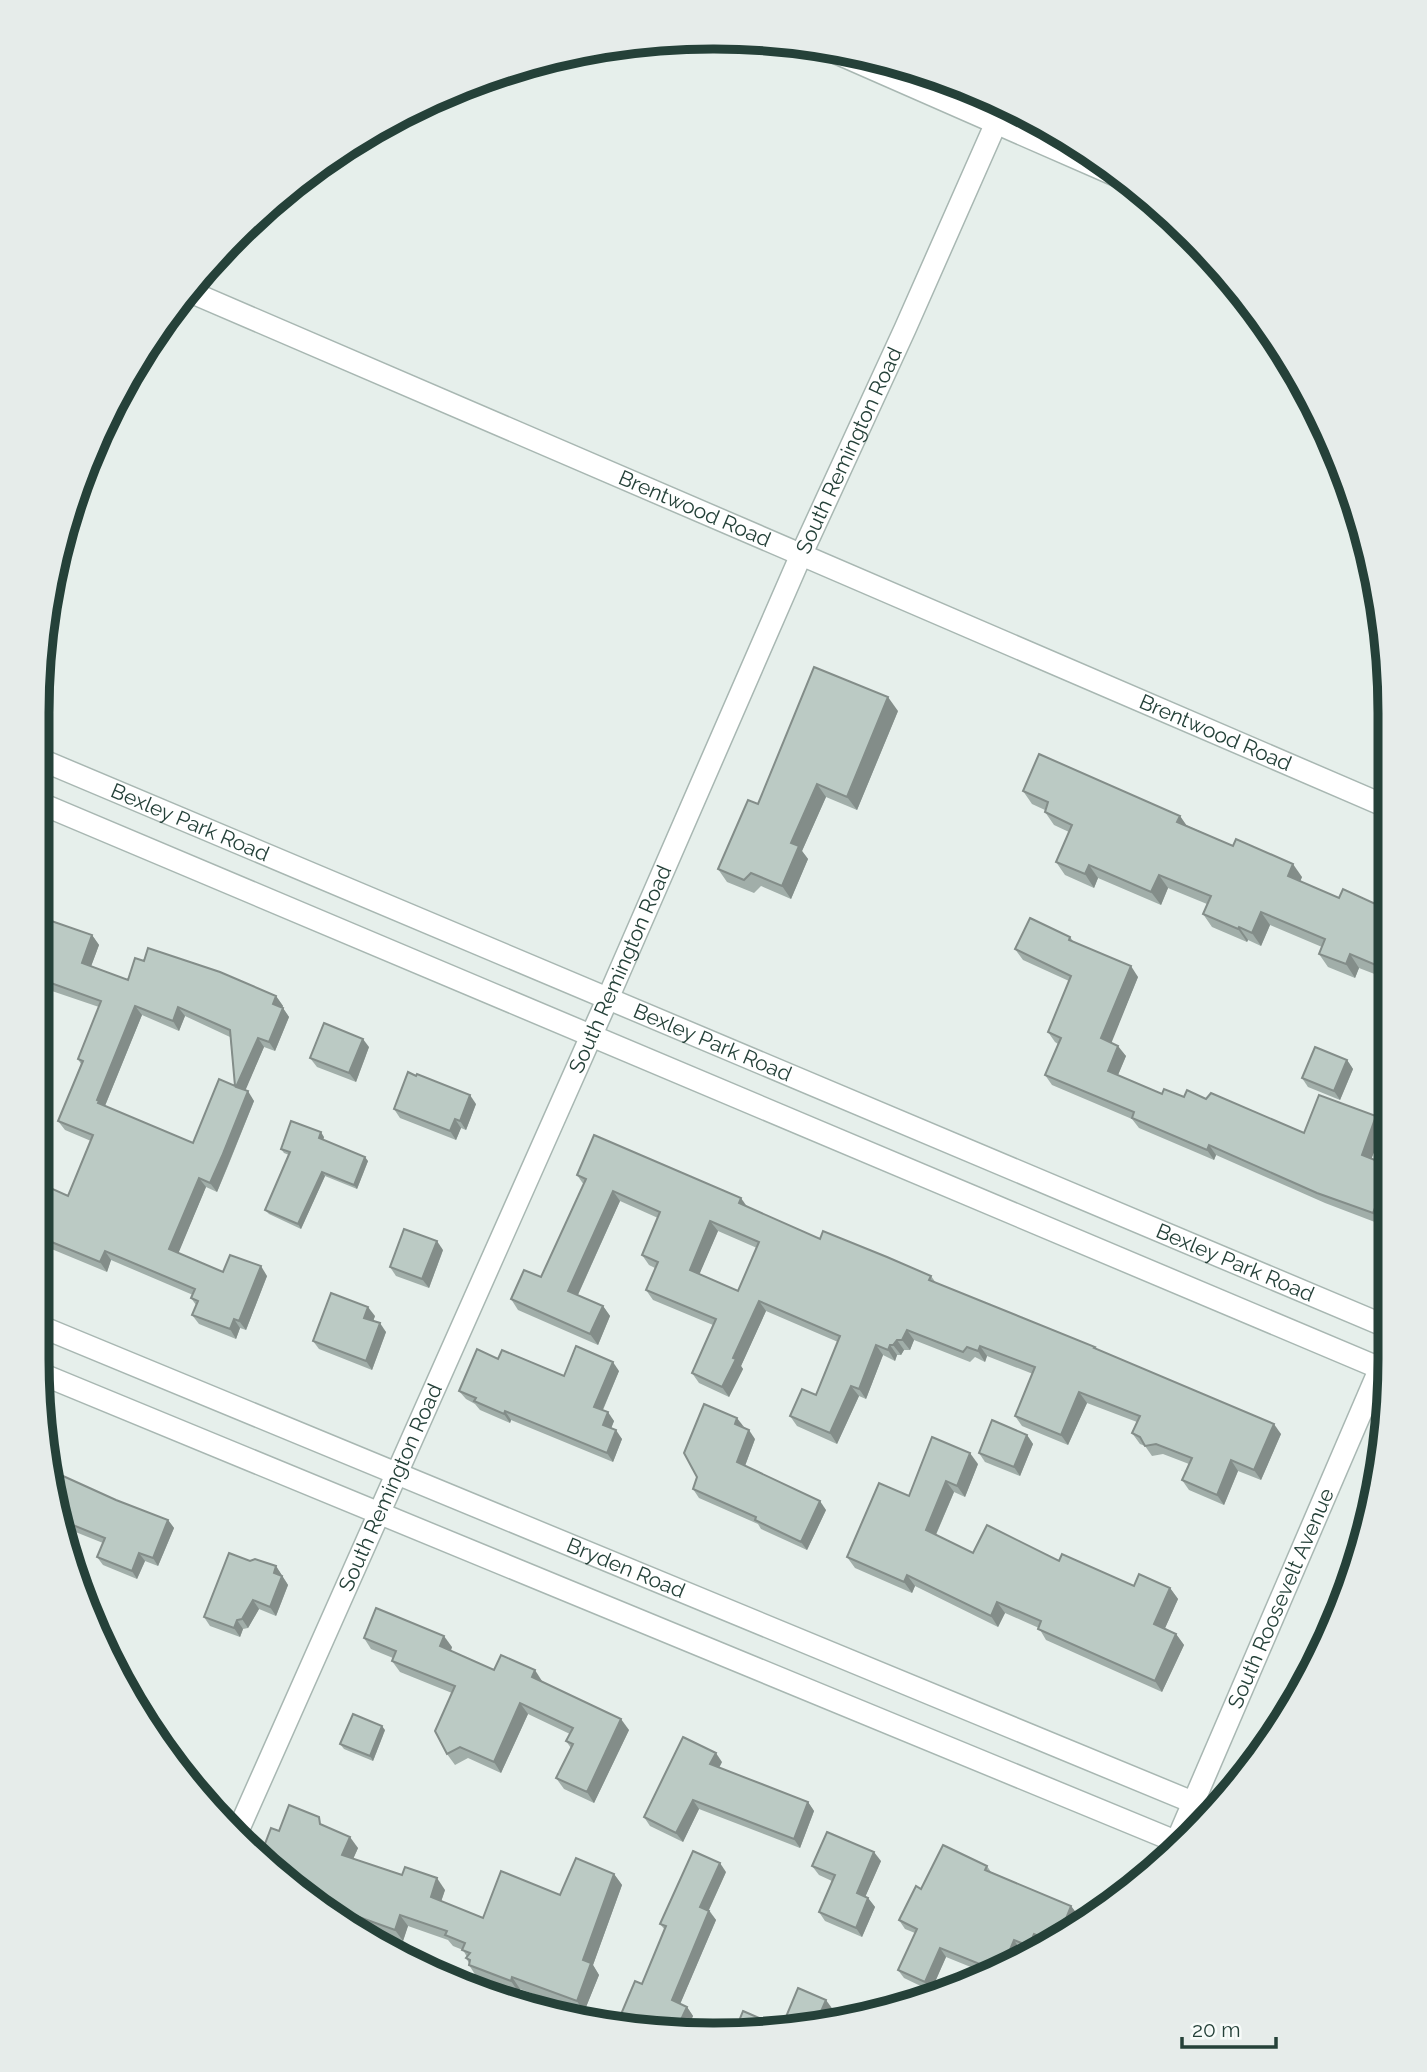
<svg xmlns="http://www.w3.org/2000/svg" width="1427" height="2072" viewBox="0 0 1427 2072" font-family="Raleway,sans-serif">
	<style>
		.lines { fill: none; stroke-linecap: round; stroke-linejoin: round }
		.street-casing { stroke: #a8b7b2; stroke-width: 24 }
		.street { stroke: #fff; stroke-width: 21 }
		.wall { fill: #a1aea9; fill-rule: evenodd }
		.shaded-wall { fill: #838d89 }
		.building { fill: #bbcac4; stroke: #838d89; stroke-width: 2; fill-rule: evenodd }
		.labels { text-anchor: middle; stroke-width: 5; stroke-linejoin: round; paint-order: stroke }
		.street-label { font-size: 21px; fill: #254139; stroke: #f7fbf9 }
		.rim { fill: none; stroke: #254139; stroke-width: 9 }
	</style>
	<rect width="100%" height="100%" fill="#e6efeb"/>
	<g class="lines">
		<g class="street-casing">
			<g id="street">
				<path d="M825,48l299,131"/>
				<path id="s1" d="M193,293l1197,515"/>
				<path id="s2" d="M37,758l1353,570"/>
				<path d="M37,802l1352,570"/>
				<path id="s3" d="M37,1325l1177,486"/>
				<path d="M39,1373l1143,471"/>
				<path id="s4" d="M237,1833l371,-835 193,-443 104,-226 99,-224"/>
				<path id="s5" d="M1172,1852l218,-507"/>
			</g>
		</g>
		<use href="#street" class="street"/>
	</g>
	<g class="wall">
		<path d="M898,711l-41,99 -31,-13 -24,54 6,8 -17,40 -30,-13 -7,7 -27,-11 -9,-13 40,-65z"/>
		<path d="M1023,791l157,25 6,9 116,52 -2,4 39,17 51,15v67l-31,-12 -4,10 -27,-11 -9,-13 3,-7 -52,-22 -9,21 -13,-6 -1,2 -35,-15 -9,-13 4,-10 -39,-16 -7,17 -63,-27 -4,10 -29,-13 -9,-13 13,-30 -15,-7 -9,-13v-2l-13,-6z"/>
		<path d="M37,916l55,19 7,10 -8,21 37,14 16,-19 132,35 7,10 -1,1 7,10 -14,34 -11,-4 -19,43 9,11 -26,65 -11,26 -11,-5 -28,66 45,19 44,4 -21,54 -6,-2 -4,11 -37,-15 -7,-9 4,-10 -5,-7 2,-3 -82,-35 -4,12 -70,-29v-61l31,14 23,-55 -26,-11 -7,-9 23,-57 -3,-5 21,-52 -53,-18 -9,22zM142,1015l37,16 6,-15 45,21 5,49 -42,57 -88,-37z"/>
		<path d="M1070,937l3,4 65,36 -27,65 15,14 -8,19 44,19 44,5 98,34 80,-6 -13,32 19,7v31l-10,27 -55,-21 -109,-48 -2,5 -75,-32 -7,-9 -80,-34 -7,-10 13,-31 -3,-2 -7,-10 21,-51 -46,-21 -8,-11z"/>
		<path d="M369,1047l-13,35 -39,-15 -7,-9z"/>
		<path d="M1347,1060l6,9 -13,31 -32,-13 -6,-9z"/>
		<path d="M476,1104l-10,26 -5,-2 -5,12 -56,-22 -6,-9z"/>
		<path d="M324,1137l-1,3 45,21 -11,28 -32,-13 -24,53 -32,-15 -4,-4 24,-55 -5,-2 -3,-4z"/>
		<path d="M577,1175l171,33 72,31 111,37 5,7 161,66 184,85 -20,46 -23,-9 -14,34 -35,-15 -7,-10 7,-16 -26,-10 -11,2 -7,-10 -5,-2 -8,-11 5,-11 -50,-19 -19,42 -46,-19 -7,-10 18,-42 -46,-18 -2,6 -10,-5 -5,5 -56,-22 -4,10h-6l-3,5h-4l-2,6 -12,-6 -17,44 -7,-3 -22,48 -40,-18 -7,-10 26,-21 22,-53 -72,-31 -25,55 2,3 -14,28 -30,-14 -7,-10 21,-48 -60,-25 -7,-10 9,-22 -6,-3 -7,-10 16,-37 -38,-17 -42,94 25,11 7,10 -12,29 -80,-35 -7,-11 30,-22 43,-92zM718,1231l39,17 -19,43 -39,-17z"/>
		<path d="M443,1250l-14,38 -33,-12 -6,-9z"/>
		<path d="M375,1316l-2,5 13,11 -14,38 -53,-21 -6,-8z"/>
		<path d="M498,1359l66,17 55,-5 -16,39 11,11 -3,7 11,11 -9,23 -102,-42 -1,3 -30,-13 -5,-6 -9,-5 -7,-8z"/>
		<path d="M1027,1435l6,9 -13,32 -35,-14 -6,-9z"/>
		<path d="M755,1439l-10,27 81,44 -19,40 -46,-21 -3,-5 -59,-26 -6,-9z"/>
		<path d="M978,1464l-13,33 -11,-5 -18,43 37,18 86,8 75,25 36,2 8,11 -13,29 11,6 8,11 -22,47 -116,-52 -7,-12 -34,-15 -7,14 -83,-41 -3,7 -57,-25 -8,-11 62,-61z"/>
		<path d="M52,1471l64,29 52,20 6,8 -16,38 -13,-5 -8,18 -34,-14 -6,-8 6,-14 -40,-16 -3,7z"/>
		<path d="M250,1561l26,5 12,19 -12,31 -17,-7 -11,19 -5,1 -3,8 -30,-11 -6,-9z"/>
		<path d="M364,1638l88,9 -1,4 43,19 48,11 87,49 -35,73 -30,-14 -8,-11 15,-30 -5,-7 4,-7 -42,-20 -27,59 -33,-15 -13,7 -8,-11 5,-61 -52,-21 -8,-11 1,-3 -22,-9z"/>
		<path d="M385,1730l-12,31 -29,-12 -4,-5z"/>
		<path d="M722,1762l-3,6 89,34 6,9 -14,37 -101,-39 -16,33 -33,-16 -6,-9z"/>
		<path d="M326,1827l32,21 -5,11 92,31 -4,11 42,17 77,-23 54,-21 8,11 -29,80 6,10 -15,37 -64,-23 -1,4 -43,-17 -7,-11v-2l-3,-5 1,-1 -4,-7 -10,-4 -5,-6 -40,-14 -5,15 -40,-14 -77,-48 -3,-5 -15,-6 -8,-11z"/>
		<path d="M881,1861l-16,36 3,1 7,9 -13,30 -37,-16 -6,-9 13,-31 -13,-6 -7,-9z"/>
		<path d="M987,1866l4,6 80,34 6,8 -3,8 -31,22 -3,-2 -2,6 -8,5 -10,-4 -7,16 -25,9 -42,-17 -15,34 -27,-13 -6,-8 17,-37 -10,-4 -6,-9 22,-31z"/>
		<path d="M726,1872l-17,38 7,10 -36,84 7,3 6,9 -3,6 11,5 -71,2 -5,-1 -6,-9 23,-35 23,-54 -5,-6z"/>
	</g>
	<g class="shaded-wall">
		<path d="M888,697l10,14 -41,99 -10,-13z"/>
		<path d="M817,784l9,13 -24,54 6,8 -17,40 -9,-13 9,-43z"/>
		<path d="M1180,816l9,13 -12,-7z"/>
		<path d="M1293,864l9,13 -5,12 -9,-13z"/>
		<path d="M1089,865l9,13 -4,10 -9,-14z"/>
		<path d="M1159,875l9,13 -7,17 -10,-13z"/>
		<path d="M1261,912l9,13 -9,21 -9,-13z"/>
		<path d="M1239,927l9,13 -1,2 -9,-13z"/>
		<path d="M92,935l7,10 -10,27 -7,-9z"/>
		<path d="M1350,954l9,14 -4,10 -9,-14z"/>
		<path d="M1131,966l7,11 -29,72 -8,-11z"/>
		<path d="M40,979l6,10 -9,22v-25z"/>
		<path d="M276,996l7,10 -3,7 -7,-9z"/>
		<path d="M135,1006l7,9 -38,93 1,5 -8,-13z"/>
		<path d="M178,1007l7,9 -6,15 -6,-10z"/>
		<path d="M283,1008l6,9 -14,34 -6,-9z"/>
		<path d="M258,1038l6,9 -21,49 -7,-9z"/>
		<path d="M363,1039l6,8 -13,35 -7,-9z"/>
		<path d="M1118,1046l8,10 -11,26 -7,-11z"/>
		<path d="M1347,1060l6,9 -13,31 -6,-9z"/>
		<path d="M248,1091l6,10 -37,91 -7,-9z"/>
		<path d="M470,1095l6,9 -10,26 -6,-9z"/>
		<path d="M1376,1116l8,11 -15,38 -7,-10z"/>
		<path d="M455,1119l6,9 -5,12 -6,-9z"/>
		<path d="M321,1132l3,5 -2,6 -3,-5z"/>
		<path d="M1209,1145l7,10 -2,5 -7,-10z"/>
		<path d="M365,1157l3,4 -11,28 -3,-4z"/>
		<path d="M1390,1168v29l-10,27 -7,-11z"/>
		<path d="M322,1172l3,4 -24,53 -3,-5z"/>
		<path d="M199,1178l7,9 -30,72 -7,-10z"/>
		<path d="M613,1191l7,10 -45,100 -7,-10z"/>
		<path d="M741,1198l7,10 -9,-5z"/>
		<path d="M710,1221l8,10 -21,49 -7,-10z"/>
		<path d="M437,1241l6,9 -14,38 -7,-9z"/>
		<path d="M105,1251l6,9 -4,12 -7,-10z"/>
		<path d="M261,1266l6,10 -21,54 -7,-9z"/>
		<path d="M759,1301l7,10 -25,55 2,3 -14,28 -7,-10 11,-29z"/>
		<path d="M603,1306l7,10 -12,29 -8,-11z"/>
		<path d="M368,1307l7,9 -4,11 -7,-9z"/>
		<path d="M234,1319l6,9 -4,11 -6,-10z"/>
		<path d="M380,1323l6,9 -14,38 -6,-9z"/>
		<path d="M907,1330l7,10 -4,10 -8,-10z"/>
		<path d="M897,1340l7,10 -3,5 -8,-10z"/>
		<path d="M876,1345l7,10 -17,44 -7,-10z"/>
		<path d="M890,1345l7,10 -2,6 -7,-11z"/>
		<path d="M980,1346l7,10 -2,6 -7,-11z"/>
		<path d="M613,1362l6,9 -19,45 -6,-9z"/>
		<path d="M851,1386l8,10 -22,48 -7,-11z"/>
		<path d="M1079,1392l8,11 -19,42 -7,-10z"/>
		<path d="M505,1411l6,9 -1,3 -6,-9z"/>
		<path d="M608,1412l6,9 -5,13 -6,-9z"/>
		<path d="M737,1418l7,9 -9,-3z"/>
		<path d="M1274,1424l7,10 -20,46 -7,-10z"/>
		<path d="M616,1430l6,9 -9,23 -6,-9z"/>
		<path d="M749,1430l6,9 -12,32 -6,-9z"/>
		<path d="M1027,1435l6,9 -13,32 -6,-9z"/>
		<path d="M970,1453l8,11 -13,33 -8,-11z"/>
		<path d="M1231,1460l7,11 -14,34 -7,-10z"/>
		<path d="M946,1481l8,11 -21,49 -7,-11z"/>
		<path d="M820,1501l6,9 -19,40 -6,-8z"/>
		<path d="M58,1520l5,7 -3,7z"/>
		<path d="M168,1520l6,8 -16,38 -5,-8z"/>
		<path d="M139,1553l6,8 -8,18 -5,-8z"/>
		<path d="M276,1566l12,19 -12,31 -6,-9 4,-34z"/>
		<path d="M907,1575l8,11 -3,7 -8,-11z"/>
		<path d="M1170,1588l8,11 -16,36 -8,-11z"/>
		<path d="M253,1600l6,9 -11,19 -6,-9z"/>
		<path d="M997,1602l8,11 -7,14 -7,-11z"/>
		<path d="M237,1620l6,9 -3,8 -6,-9z"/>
		<path d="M1176,1634l8,11 -22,47 -7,-11z"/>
		<path d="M444,1636l8,11 -4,10 -8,-11z"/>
		<path d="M535,1670l7,11 -3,7 -7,-11z"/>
		<path d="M129,1682l6,9 -2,5 -5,-12z"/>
		<path d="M520,1703l8,11 -27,59 -7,-11z"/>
		<path d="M621,1719l8,11 -35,73 -7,-11z"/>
		<path d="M382,1726l3,4 -12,31 -3,-5z"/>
		<path d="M716,1753l6,9 -6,11 -6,-9z"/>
		<path d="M693,1800l6,9 -16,33 -7,-9z"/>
		<path d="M808,1802l6,9 -14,37 -6,-9z"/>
		<path d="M350,1837l8,11 -8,18 -8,-11z"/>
		<path d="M874,1852l7,9 -18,41 -6,-9z"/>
		<path d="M720,1863l6,9 -20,44 -6,-9z"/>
		<path d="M614,1874l8,11 -29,80 6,10 -15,37 -7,-11 6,-41z"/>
		<path d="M437,1878l8,12 -6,18 -8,-11z"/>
		<path d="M868,1898l7,9 -13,30 -6,-9z"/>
		<path d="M1071,1906l6,8 -3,8 -13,9z"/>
		<path d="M709,1911l7,9 -38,89 -6,-9z"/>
		<path d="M400,1915l8,11 -5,15 -8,-11z"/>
		<path d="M1034,1934l6,8 -2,6 -5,3 -4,-5z"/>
		<path d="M1014,1940l6,9 -7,16 -11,4z"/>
		<path d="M940,1948l6,9 -15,34 -6,-9z"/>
		<path d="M512,1977l8,12 -1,4 -8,-12z"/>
		<path d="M826,2000l8,11 -5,12h-13z"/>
		<path d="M687,2007l6,9 -5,11 -10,1z"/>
	</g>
	<g class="building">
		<path d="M814,667l74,30 -41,100 -30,-13 -26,59 8,3 -17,40 -31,-13 -7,7 -26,-11 30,-69 10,4z"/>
		<path d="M1039,754l141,62 -3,6 56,24 3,-7 57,25 -5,12 51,22 4,-9 37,17 -2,2 12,5v58l-40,-17 -4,10 -27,-10 6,-15 -64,-27 -9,21 -13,-6 -1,2 -35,-15 8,-18 -52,-21 -8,17 -62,-27 -4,9 -29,-12 16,-37 -27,-13 3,-10 -25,-11z"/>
		<path d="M37,916l55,19 -10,28 46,17 7,-22 9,3 4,-13 72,24 56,24 -3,8 10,4 -14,34 -11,-4 -22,49 12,4 -26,65 -12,27 -11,-5 -30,71 54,23 7,-17 31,11 -22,55 -5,-2 -4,10 -38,-14 6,-14 -7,-3 4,-9 -90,-38 -5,11 -63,-26v-54l31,14 25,-61 -35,-14 25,-60 -5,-2 23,-58 -61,-22 -3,7zM135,1006l38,15 5,-14 52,23 5,56 -16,-7 -26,64 -95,-40 1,-2 -2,-1z"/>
		<path d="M1030,918l40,19 -1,3 62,26 -30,72 17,8 -10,25 54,23 2,-5 20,8 3,-7 19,9 5,-6 93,40 15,-38 57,21 -14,39 28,11v2l-17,45 -56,-20 -108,-48 -2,5 -75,-32 2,-6 -89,-37 16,-37 -13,-6 23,-56 -56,-27z"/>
		<path d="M1390,990v13l-4,-2z"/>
		<path d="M324,1023l39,16 -14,34 -39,-15z"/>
		<path d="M1390,1028v10l-3,-2z"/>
		<path d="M1315,1047l32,13 -13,31 -32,-13z"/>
		<path d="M408,1072l8,4 1,-2 53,21 -10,26 -5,-2 -5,12 -56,-22z"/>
		<path d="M291,1121l30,11 -2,6 46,19 -11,28 -32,-13 -24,52 -33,-14 25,-58 -9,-3z"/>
		<path d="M594,1135l147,63 -2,5 81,36 3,-8 64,26 44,19 -2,4 166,67 -1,1 180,76 -20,46 -23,-10 -14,35 -35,-15 10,-22 -36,-14 -11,2 -5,-9 -8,-4 8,-17 -61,-24 -18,43 -46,-19 20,-49 -55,-21 -2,5 -11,-4 -4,5 -56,-22 -5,10h-5l-4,5h-3l-2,5 -12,-5 -17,44 -8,-3 -21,47 -40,-17 12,-27 14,6 24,-59 -81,-35 -26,57 3,1 -14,28 -30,-14 24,-54 -70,-29 12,-28 -16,-7 18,-43 -47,-21 -45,100 35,15 -13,28 -79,-35 13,-29 17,7 45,-98 -9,-4zM710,1221l49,21 -21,49 -48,-21z"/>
		<path d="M404,1229l33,12 -15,38 -32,-12z"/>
		<path d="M331,1293l37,14 -4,11 16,5 -14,38 -53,-20z"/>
		<path d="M576,1346l37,16 -19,45 14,5 -5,13 13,5 -9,23 -102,-42 -1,3 -30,-13 2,-3 -17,-7 18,-42 21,10 4,-9 62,26z"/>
		<path d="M704,1404l33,14 -2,6 14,6 -12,32 83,39 -19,41 -46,-22 1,-3 -63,-28 4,-12 -13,-24z"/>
		<path d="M992,1420l35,15 -13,32 -35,-14z"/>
		<path d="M932,1437l38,16 -13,33 -11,-5 -20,49 47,23 14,-28 72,36 3,-7 72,32 5,-12 31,14 -16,36 22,10 -21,47 -117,-52 3,-8 -44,-19 -6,14 -84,-41 -3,7 -57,-25 32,-74 30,13z"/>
		<path d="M52,1471l64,29 52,20 -15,38 -14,-5 -7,18 -35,-14 8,-19 -47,-19z"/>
		<path d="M229,1553l21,8 5,-2 21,7 -2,7 8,3 -12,31 -17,-7 -11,19 -5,1 -3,8 -30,-11z"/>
		<path d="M376,1608l68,28 -4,10 54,24 7,-15 34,15 -3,7 89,42 -34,73 -31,-14 17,-34 -7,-3 7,-13 -53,-25 -26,59 -34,-15 -13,7 -12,-23 20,-45 -63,-25 4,-10 -32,-13z"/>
		<path d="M353,1714l29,12 -12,30 -30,-12z"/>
		<path d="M683,1737l33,16 -6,11 98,38 -14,37 -101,-39 -17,33 -32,-16z"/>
		<path d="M289,1805l30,12 1,7 30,13 -8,18 60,20 3,-8 32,11 -6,19 52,21 18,-47 59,24 16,-37 38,16 -31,86 8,3 -14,38 -65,-24 -1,4 -42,-16 1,-5 -4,-2 4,-5 -8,-3 3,-7 -20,-8 2,-4 -47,-16 -5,15 -64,-23 -45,-28 -11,-16 -15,-6 11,-29 8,3z"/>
		<path d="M827,1832l47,20 -17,41 11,5 -12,30 -37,-16 16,-37 -23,-9z"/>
		<path d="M943,1845l44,21 -2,4 86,36 -10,25 -12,9 -15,-6 -5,12 -15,-6 -12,29 -5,2 -57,-23 -15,34 -27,-12 19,-41 -18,-9 17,-34 5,3z"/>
		<path d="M693,1851l27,12 -20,44 9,4 -37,89 15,7 -10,21 -34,1 -24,-10 16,-38 7,3 24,-58 -6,-2z"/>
		<path d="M798,1988l28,12 -10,23 -33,1z"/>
		<path d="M743,2011l32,14 -38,1z"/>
		<path d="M681,2019l20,8 -24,1z"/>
	</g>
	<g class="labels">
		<g class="street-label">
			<text dy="7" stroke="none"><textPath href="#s4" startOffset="1512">South Remington Road</textPath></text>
			<text dy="7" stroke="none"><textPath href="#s1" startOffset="546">Brentwood Road</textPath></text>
			<text dy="7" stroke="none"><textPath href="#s1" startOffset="1113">Brentwood Road</textPath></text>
			<text dy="7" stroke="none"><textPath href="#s2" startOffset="166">Bexley Park Road</textPath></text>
			<text dy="7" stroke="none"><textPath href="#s4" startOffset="945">South Remington Road</textPath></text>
			<text dy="7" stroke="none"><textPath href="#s2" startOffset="733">Bexley Park Road</textPath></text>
			<text dy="7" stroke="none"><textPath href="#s2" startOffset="1300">Bexley Park Road</textPath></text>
			<text dy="7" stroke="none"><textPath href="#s4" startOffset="378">South Remington Road</textPath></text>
			<text dy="7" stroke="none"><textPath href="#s3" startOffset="637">Bryden Road</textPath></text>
			<text dy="7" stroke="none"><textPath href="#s5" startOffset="276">South Roosevelt Avenue</textPath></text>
		</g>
	</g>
	<path d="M0 0H1427V2072H0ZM713 49H714A664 664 0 0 1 1378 713V1359A664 664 0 0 1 714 2023H713A664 664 0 0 1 49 1359V713A664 664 0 0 1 713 49Z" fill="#e6ecea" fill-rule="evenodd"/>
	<path class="rim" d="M713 49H714A664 664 0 0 1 1378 713V1359A664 664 0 0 1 714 2023H713A664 664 0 0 1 49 1359V713A664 664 0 0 1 713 49Z"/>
	<path d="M1182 2037v10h94v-10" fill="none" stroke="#254139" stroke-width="3.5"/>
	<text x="1192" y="2037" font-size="21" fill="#254139" stroke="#f7fbf9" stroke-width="5" paint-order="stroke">20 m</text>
</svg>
